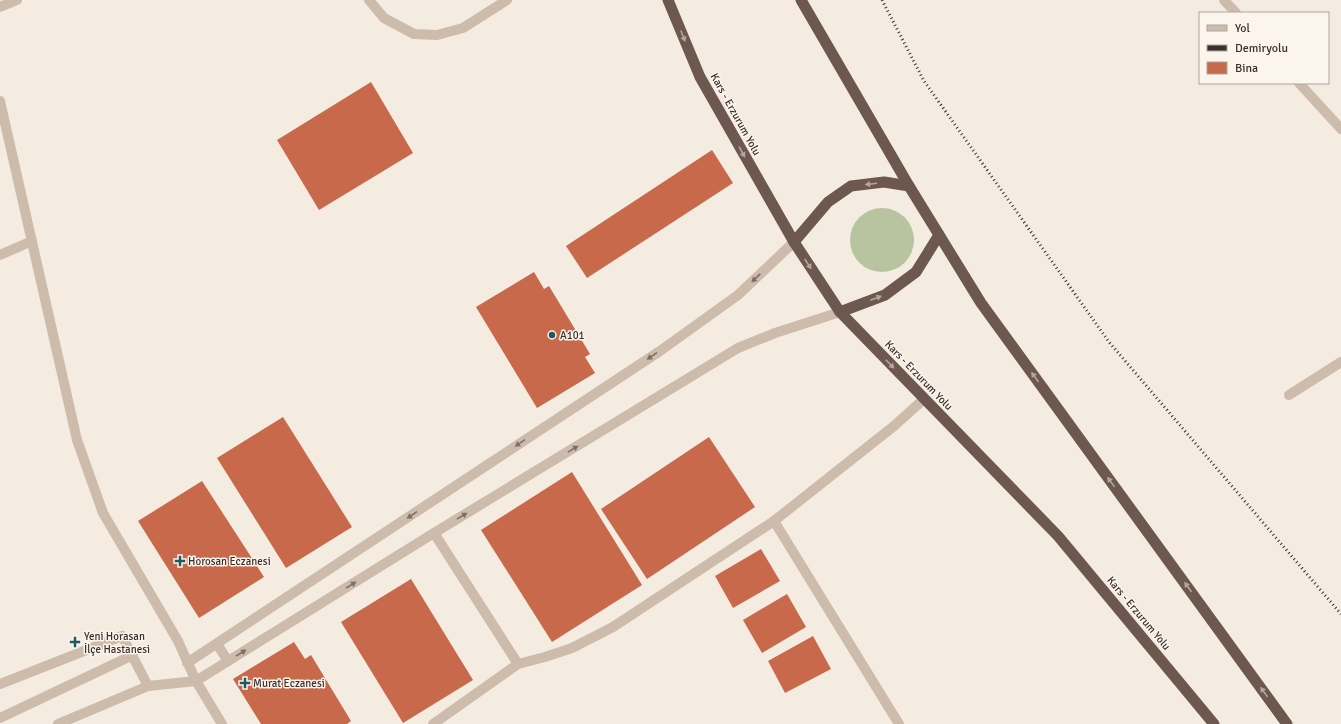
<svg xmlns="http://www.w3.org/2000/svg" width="1341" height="724" viewBox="0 0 1341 724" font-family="Signika,sans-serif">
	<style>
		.green { fill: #b8c4a0 }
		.building { fill: #c8694b }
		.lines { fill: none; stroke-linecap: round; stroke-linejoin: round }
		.service { stroke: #cdbbac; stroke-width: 10 }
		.minor { stroke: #cdbbac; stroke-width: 10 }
		.tertiary { stroke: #cdbbac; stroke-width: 10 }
		.trunk { stroke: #6c584f; stroke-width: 11 }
		.rail { stroke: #3b302b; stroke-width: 3; stroke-dasharray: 1 3; stroke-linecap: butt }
		.oneway { fill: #b4a69e }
		.oneway2 { fill: #7d6f65 }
		.poi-dot { fill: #1f5a5e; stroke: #fbf5ee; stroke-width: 1.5 }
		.labels { text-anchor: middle; stroke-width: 3; stroke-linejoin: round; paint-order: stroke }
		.street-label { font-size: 11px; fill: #3b302b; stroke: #fbf5ee }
		.poi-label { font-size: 11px; fill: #3b302b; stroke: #fbf5ee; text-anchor: start }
	</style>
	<rect width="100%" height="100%" fill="#f4ebe1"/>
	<circle class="green" cx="882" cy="240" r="32"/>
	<g class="building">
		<path d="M371,82l42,71 -94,57 -42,-70z"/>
		<path d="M712,150l21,33 -146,95 -21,-32z"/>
		<path d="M534,272l10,17 5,-3 41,68 -5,3 10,16 -58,35 -61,-101z"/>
		<path d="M283,417l69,110 -66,41 -69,-110z"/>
		<path d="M709,437l46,70 -108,72 -46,-70z"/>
		<path d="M572,472l70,113 -90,57 -71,-112z"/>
		<path d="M202,481l62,96 -65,41 -61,-97z"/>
		<path d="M761,549l19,32 -47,27 -18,-32z"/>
		<path d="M411,579l62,101 -70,43 -62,-101z"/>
		<path d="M787,594l19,33 -44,26 -19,-33z"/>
		<path d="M813,636l18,33 -46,24 -17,-32z"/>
		<path d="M294,642l11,17 6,-4 40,66 -4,3h-86l-28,-45z"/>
	</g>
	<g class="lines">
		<g class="service">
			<path d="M369,0l15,18 30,16 23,1 26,-7 44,-28"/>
			<path d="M1289,395l52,-33"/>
			<path d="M774,521l125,203"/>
			<path d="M518,664l27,-7 27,-9 41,-21 161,-106 120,-95 30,-27"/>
			<path d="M0,684l122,-48 26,50"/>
			<path d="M0,718l133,-63"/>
			<path d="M58,724l90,-38 48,-5"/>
			<path d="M433,724l85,-60 -84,-131"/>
		</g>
		<g class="minor">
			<path d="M0,7l17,-7"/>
			<path d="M0,101l77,339 26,73 75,128 18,40 26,43"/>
			<path d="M0,255l32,-14"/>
		</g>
		<g class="tertiary">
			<path d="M1224,0l12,13"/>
			<path d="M1299,83l42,46"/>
			<path d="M217,644l11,17"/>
			<path d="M187,663l473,-312 78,-56 56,-53"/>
			<path d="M196,681l238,-148 304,-185 37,-15 65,-21"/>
		</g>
		<g class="trunk">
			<path d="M668,0l32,77 94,165 46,70 218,224 156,188"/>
			<path d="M801,0l108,186 72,117 306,421"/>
			<path d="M794,242l34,-40 23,-16 33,-4 25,4"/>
			<path d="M840,312l45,-17 31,-23 23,-37"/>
		</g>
		<path class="rail" d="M882,0l42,81 185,261 232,272"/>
	</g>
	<defs><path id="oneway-solid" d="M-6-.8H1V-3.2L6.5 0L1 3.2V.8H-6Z"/></defs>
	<g class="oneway">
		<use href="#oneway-solid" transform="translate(683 36) rotate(68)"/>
		<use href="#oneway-solid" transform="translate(742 152) rotate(61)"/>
		<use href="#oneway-solid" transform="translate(871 184) rotate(173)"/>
		<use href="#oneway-solid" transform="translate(808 264) rotate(57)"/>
		<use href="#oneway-solid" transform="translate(876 298) rotate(-21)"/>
		<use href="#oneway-solid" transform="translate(890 364) rotate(46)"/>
		<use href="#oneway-solid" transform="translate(1035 377) rotate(-126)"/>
		<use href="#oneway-solid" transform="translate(1111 482) rotate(-126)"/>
		<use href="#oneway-solid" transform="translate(1188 587) rotate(-126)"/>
		<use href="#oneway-solid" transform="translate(1264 692) rotate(-126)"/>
	</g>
	<g class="oneway2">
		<use href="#oneway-solid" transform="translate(756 278) rotate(137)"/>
		<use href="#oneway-solid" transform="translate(652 356) rotate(146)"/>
		<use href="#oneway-solid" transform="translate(520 443) rotate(146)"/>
		<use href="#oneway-solid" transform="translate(573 449) rotate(-31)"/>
		<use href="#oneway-solid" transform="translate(412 515) rotate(146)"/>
		<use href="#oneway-solid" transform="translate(462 516) rotate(-31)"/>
		<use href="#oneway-solid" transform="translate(351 585) rotate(-32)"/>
		<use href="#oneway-solid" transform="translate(241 653) rotate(-32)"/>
	</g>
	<g class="poi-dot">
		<circle cx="552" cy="335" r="4"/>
		<path d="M178 555h4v4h4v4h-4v4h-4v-4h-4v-4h4z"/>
		<path d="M73 636h4v4h4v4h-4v4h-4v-4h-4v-4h4z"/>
		<path d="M243 677h4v4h4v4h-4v4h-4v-4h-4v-4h4z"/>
	</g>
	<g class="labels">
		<g class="street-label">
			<text transform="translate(736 114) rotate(61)" y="4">Kars - Erzurum Yolu</text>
			<text transform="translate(919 375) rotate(46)" y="4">Kars - Erzurum Yolu</text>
			<text transform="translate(1139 613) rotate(50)" y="4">Kars - Erzurum Yolu</text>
		</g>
		<g class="poi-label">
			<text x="560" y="339">A101</text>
			<text x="188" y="565">Horosan Eczanesi</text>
			<text x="84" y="640">Yeni Horasan<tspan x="84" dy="13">İlçe Hastanesi</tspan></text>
			<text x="253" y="687">Murat Eczanesi</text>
		</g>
	</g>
	<rect x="1199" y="12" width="130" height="72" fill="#fbf5ee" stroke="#aea6a0"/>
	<rect x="1207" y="25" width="20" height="6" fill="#cdbbac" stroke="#aea6a0"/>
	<text x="1235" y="32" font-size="12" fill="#3b302b">Yol</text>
	<rect x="1207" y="45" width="20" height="6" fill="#3b302b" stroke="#aea6a0"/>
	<text x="1235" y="52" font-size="12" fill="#3b302b">Demiryolu</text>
	<rect x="1207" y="62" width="20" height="12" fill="#c8694b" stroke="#aea6a0"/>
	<text x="1235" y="72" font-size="12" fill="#3b302b">Bina</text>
</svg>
